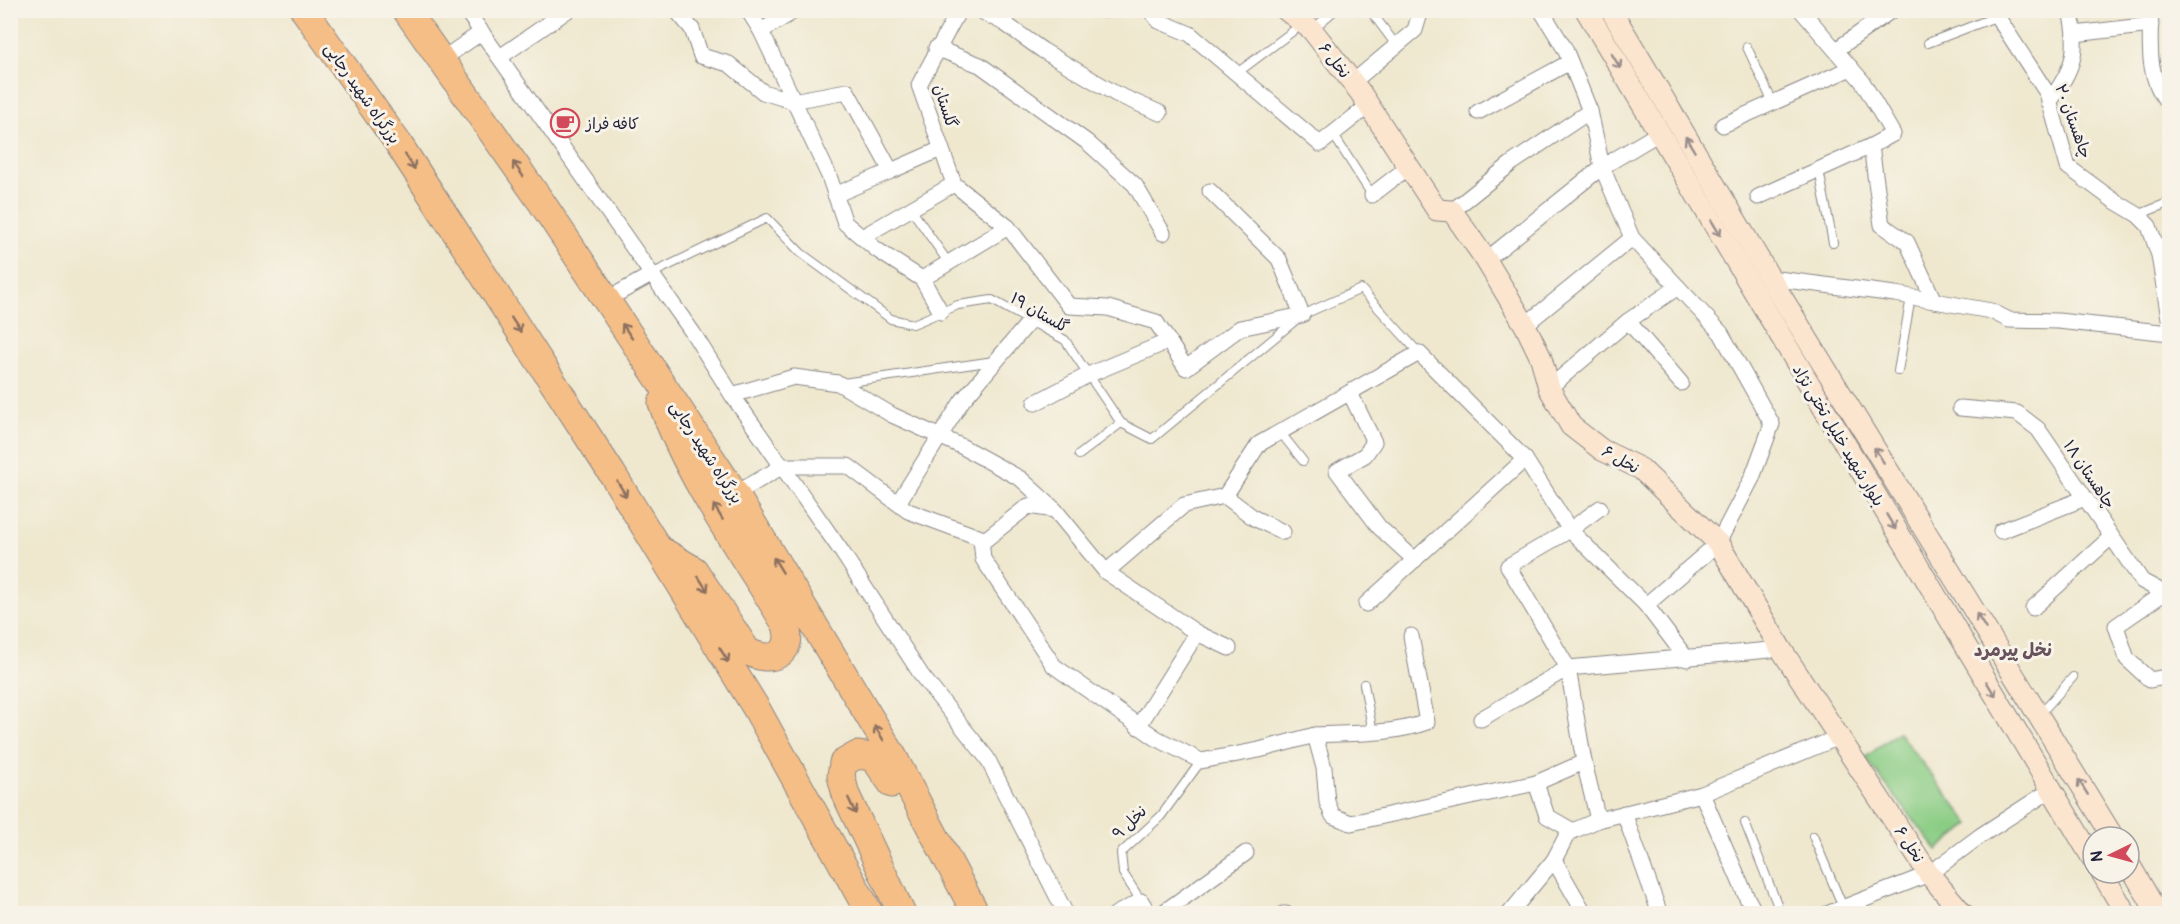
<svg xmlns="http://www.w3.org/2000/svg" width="2180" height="924" viewBox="0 0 2180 924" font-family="Pangolin,'Playpen Sans Arabic',sans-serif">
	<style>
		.green { fill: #8bcd85; stroke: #567860; stroke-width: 1.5 }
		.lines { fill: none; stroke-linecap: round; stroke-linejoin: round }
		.lane-casing { stroke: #888585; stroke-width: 10 }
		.street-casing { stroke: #888585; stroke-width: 17 }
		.secondary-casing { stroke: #888585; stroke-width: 23 }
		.highway-casing { stroke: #888585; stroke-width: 29 }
		.lane { stroke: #fff; stroke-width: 8 }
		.street { stroke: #fff; stroke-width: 15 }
		.secondary { stroke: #fbe5cf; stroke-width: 21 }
		.highway { stroke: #f5be86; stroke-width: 27 }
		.oneway { stroke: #998d8c }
		.oneway2 { stroke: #8c7060 }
		.labels { text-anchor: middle; stroke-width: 6; stroke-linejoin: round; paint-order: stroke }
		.street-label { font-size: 16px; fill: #22223b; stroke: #f7f3e8 }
		.poi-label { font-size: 16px; fill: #22223b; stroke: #f7f3e8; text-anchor: start }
		.neighbourhood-label { font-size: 18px; font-weight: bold; fill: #67525d; stroke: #f7f3e8 }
	</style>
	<rect width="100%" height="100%" fill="#f7f3e8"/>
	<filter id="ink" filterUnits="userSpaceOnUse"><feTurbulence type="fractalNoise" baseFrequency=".0167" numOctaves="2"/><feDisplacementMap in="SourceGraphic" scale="12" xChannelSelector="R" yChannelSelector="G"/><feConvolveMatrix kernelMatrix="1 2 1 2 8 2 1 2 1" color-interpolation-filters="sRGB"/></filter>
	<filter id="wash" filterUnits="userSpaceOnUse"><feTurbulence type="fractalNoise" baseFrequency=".008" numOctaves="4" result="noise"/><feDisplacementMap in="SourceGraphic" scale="24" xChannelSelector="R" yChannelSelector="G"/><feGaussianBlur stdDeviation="1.35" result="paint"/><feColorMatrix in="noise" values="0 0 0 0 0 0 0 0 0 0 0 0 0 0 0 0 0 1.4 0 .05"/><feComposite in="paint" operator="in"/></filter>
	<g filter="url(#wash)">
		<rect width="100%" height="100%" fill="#efe8cf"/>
		<path class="green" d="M1898,732l72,92 -33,26 -72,-92z"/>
	</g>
	<g filter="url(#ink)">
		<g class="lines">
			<g class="lane-casing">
				<g id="lane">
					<path d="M1370,10l26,35"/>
					<path d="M1313,29l22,-19"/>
					<path d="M1928,43l70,-27"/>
					<path d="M1747,47l26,56"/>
					<path d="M1237,73l64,-48"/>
					<path d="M1333,134l39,61"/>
					<path d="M1819,170l14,73"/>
					<path d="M911,209l37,53"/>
					<path d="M2138,215l32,-13"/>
					<path d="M651,274l116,-56 34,35 90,66 22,5 45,-19 34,-5 73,40 56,83 31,16 150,-124 59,-26 58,64"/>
					<path d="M1898,371l13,-74"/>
					<path d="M843,383l151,-22"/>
					<path d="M1280,432l23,29"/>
					<path d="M1079,455l42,-32"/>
					<path d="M1364,684l9,49"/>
					<path d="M2040,714l33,-37"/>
					<path d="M1745,823l36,91"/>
					<path d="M1813,836l30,71"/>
					<path d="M1141,901l-18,-28 -2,-20 40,-37 40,-55"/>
				</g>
			</g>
			<g class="street-casing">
				<g id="street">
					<path d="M466,10l227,323 39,62 110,157 80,124 65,82 79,156"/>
					<path d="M676,10l16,19 9,27 28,8 34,28 29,9 55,-10 44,80 50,-22"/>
					<path d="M748,10l13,21 68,145 16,47 32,27 45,29 19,33"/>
					<path d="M979,10l25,13 38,27 74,44 44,19"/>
					<path d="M1103,10h2"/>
					<path d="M1150,10l9,11 31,13 130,110 48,-38"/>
					<path d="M1541,10l24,39 25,62 12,56 30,71 89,95 51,91 -20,54 -34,65 -72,62"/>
					<path d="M1801,10l61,71 31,53 -22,12 11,79 25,17 27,59"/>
					<path d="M1993,10l54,83 21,74 45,33 25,15 11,11 10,29 11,70"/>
					<path d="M2151,10c-1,34 -5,69 19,95"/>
					<path d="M761,31l35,-21"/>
					<path d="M2075,34l76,-9"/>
					<path d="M936,48l44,17 107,77 48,43 28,48"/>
					<path d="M1836,50l56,-40"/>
					<path d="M500,57l68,-47"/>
					<path d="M441,60l41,-28"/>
					<path d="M1353,82l62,-52 6,-20"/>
					<path d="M2049,103c24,-36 31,-49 21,-93"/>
					<path d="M1478,112l92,-50"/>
					<path d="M1723,125l128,-57"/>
					<path d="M954,184l-35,-99 40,-75"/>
					<path d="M835,195l56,-24"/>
					<path d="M1372,195l35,-27"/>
					<path d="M1758,197l113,-51"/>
					<path d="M1452,211l60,-48 78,-52"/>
					<path d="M862,237l92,-53 54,43 61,79 39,2 48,14 30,46 54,-40 62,-13 -23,-56 -69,-68"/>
					<path d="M1486,260l116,-93 57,-34"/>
					<path d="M1770,278l125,16 96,17 18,9 49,1 112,12"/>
					<path d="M922,279l86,-52"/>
					<path d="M606,300l45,-25"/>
					<path d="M1628,321l53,62"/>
					<path d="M1525,325l107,-87"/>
					<path d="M1549,388l79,-67 50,-34"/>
					<path d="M1350,393l24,49 -9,13 -28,16 42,56 36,33"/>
					<path d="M732,395l62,-18 44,6 54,32 69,31 60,33 34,31 51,62 91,61 32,15"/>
					<path d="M1035,403l53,-28 81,-34"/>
					<path d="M1960,408l57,5 21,16 104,152 28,15"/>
					<path d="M735,494l48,-28h65l60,45 73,27 2,21 71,107 102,72 45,23 58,-11 56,-15 9,33 3,34 6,14 18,7 185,-40 11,33 26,15"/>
					<path d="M1225,496l34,-52 160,-91 106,106 45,71 76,75 41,54"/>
					<path d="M898,503l64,-102 68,-80"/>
					<path d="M2001,531l84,-33"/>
					<path d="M981,543l47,-37 27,4"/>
					<path d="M1106,572l78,-67 41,-9 29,22 29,14"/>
					<path d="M2164,593l-48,33 11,33 23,21 20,-4"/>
					<path d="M1366,604l159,-145"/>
					<path d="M2033,608l78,-71"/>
					<path d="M1481,719l87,-51 213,-19"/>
					<path d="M1138,727l59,-94"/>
					<path d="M1315,735c37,-2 76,0 112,-13l-16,-86"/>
					<path d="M1536,783l48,-21"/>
					<path d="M1702,794l45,104 9,16"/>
					<path d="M1624,813l36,101"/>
					<path d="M1598,820l-14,-58 -16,-94 -60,-102 62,-36 30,-22"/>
					<path d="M1554,860l31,54"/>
					<path d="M1116,914l25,-13 8,13"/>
					<path d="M1161,914l85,-61"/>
					<path d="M1283,914h3"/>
					<path d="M1509,914l45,-54 14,-27 30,-13 104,-26 137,-57"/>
					<path d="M1827,914l102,-40 51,-38 71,-46"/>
				</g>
			</g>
			<g class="secondary-casing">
				<g id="secondary">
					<path d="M1286,10l26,20 48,62 77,118 15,1 34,49 39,65 16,33 8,30 22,38 31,24 39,19 77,74 63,106 148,225 34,40"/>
					<path d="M1586,10l507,849"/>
					<path d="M1611,10l159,268 343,559"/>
					<path d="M2129,864l29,50"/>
					<path d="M2102,873l24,41"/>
				</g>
			</g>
			<g class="highway-casing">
				<g id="highway">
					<path d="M304,10l94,133 215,332 143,233 114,206"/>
					<path d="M406,10l136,193 193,291 158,262 83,158"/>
					<path d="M662,403c25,74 83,154 124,222 9,31 -17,39 -39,26l-53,-81 -30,-18"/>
					<path d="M892,784l-19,-27 -16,-2 -14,8 -2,13 5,19 56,119"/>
				</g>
			</g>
			<use href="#lane" class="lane"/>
			<use href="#street" class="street"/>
			<use href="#secondary" class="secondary"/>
			<use href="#highway" class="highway"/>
		</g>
		<defs><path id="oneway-shaft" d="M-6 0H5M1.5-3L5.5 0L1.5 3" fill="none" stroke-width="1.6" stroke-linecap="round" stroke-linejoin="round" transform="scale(1.5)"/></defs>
		<g class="oneway">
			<use href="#oneway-shaft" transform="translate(1616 61) rotate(59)"/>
			<use href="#oneway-shaft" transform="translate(1690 144) rotate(-121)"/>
			<use href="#oneway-shaft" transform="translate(1716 228) rotate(59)"/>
			<use href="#oneway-shaft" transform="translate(1879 455) rotate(-122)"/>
			<use href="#oneway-shaft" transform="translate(1891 522) rotate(59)"/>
			<use href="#oneway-shaft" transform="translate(1981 621) rotate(-121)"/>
			<use href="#oneway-shaft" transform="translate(1991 689) rotate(59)"/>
			<use href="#oneway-shaft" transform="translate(2083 787) rotate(-122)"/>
		</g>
		<g class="oneway2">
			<use href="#oneway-shaft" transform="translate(410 162) rotate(57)"/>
			<use href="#oneway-shaft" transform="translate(518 169) rotate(-125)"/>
			<use href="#oneway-shaft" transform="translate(516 325) rotate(57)"/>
			<use href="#oneway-shaft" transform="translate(627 331) rotate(-124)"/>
			<use href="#oneway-shaft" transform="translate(622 489) rotate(59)"/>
			<use href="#oneway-shaft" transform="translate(718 512) rotate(-121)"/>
			<use href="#oneway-shaft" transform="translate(778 565) rotate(-121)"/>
			<use href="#oneway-shaft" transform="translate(703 584) rotate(57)"/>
			<use href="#oneway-shaft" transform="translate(724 655) rotate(59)"/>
			<use href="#oneway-shaft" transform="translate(879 733) rotate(-121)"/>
			<use href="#oneway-shaft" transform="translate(852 806) rotate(65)"/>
		</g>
	</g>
	<defs>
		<g id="cafe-ring" transform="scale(1.5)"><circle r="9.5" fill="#f7f3e8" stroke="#d1495b" stroke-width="1.5"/><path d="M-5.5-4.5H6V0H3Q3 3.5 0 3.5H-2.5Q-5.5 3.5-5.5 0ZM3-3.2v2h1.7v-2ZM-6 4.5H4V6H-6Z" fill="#d1495b"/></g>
	</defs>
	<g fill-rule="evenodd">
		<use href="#cafe-ring" x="565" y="123"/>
	</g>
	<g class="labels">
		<g class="street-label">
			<text transform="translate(1335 60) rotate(52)" y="6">نخل ۶</text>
			<text transform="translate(363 93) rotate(55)" y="6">بزرگراه شهید رجایی</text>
			<text transform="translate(946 106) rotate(72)" y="6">گلستان</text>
			<text transform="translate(2074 121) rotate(70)" y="6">چاهستان ۲۰</text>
			<text transform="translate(1040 312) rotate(30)" y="6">گلستان ۱۹</text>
			<text transform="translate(1839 435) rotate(59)" y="6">بلوار شهید خلیل تختی نژاد</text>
			<text transform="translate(707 452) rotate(57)" y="6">بزرگراه شهید رجایی</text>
			<text transform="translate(1621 459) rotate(30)" y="6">نخل ۶</text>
			<text transform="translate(2090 474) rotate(56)" y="6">چاهستان ۱۸</text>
			<text transform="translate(1129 822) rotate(-44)" y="6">نخل ۹</text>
			<text transform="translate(1910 844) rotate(57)" y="6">نخل ۶</text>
		</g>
		<g class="poi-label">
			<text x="586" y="129">کافه فراز</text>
		</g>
		<g class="neighbourhood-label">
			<text x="2013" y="656">نخل پیرمرد</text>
		</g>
	</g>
	<rect width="2180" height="924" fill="none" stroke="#f7f3e8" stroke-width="36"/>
	<g transform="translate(2111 855) rotate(265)"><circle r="28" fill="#f7f3e8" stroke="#a29fa3" stroke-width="1.5"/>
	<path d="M0-4.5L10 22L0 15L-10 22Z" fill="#d1495b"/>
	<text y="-9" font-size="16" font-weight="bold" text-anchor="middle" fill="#22223b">N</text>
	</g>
</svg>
